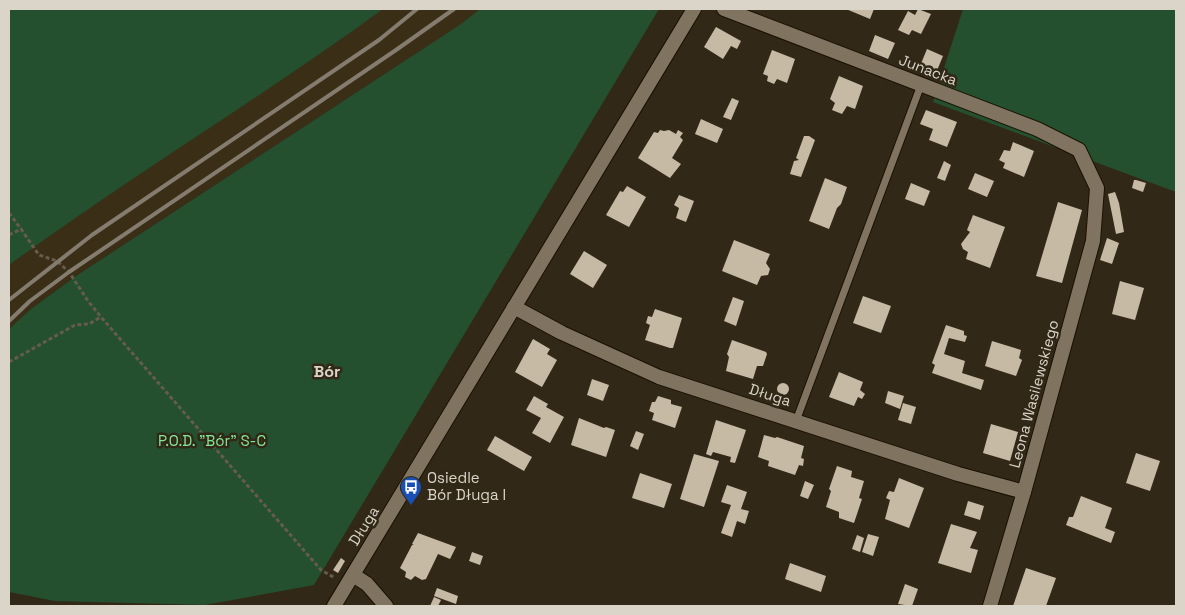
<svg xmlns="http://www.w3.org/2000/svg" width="1185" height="615" viewBox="0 0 1185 615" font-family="'Space Grotesk',sans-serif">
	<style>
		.built { fill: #3b2e16 }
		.green { fill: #24502f }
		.building { fill: #c7baa5 }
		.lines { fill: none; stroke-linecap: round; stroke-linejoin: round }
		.service-casing { stroke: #1a1102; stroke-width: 9 }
		.minor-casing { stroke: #1a1102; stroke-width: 16 }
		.path { stroke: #655c4d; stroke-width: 3; stroke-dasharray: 4 2.5; stroke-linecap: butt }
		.service { stroke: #807461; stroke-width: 7 }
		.minor { stroke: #807461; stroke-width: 14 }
		.rail { stroke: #847c6e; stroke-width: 4 }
		.labels { text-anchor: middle; stroke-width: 5; stroke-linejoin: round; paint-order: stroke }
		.street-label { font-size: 15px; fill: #dad4c9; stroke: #322817 }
		.park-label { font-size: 15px; fill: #80e797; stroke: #322817 }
		.poi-label { font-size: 15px; fill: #dad4c9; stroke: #322817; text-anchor: start }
		.neighbourhood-label { font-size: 16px; font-weight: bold; fill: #dad4c9; stroke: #322817 }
	</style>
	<rect width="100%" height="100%" fill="#322817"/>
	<path class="built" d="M383,9h97l-19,15 -382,250 -48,35 -22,20v-64l51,-38 230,-153z"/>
	<g class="green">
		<path d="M9,9h374c-122,89 -252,167 -374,256z"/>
		<path d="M480,9h179l-345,576 -109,20 -150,-4 -46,-9v-263l22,-20 48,-35 382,-250z"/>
		<path d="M963,9h213v183l-243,-90z"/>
	</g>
	<g class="building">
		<path d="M846,9h28l-4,10z"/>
		<path d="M918,9l13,5 -10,20 -9,-4 -3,5 -11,-5 10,-19 7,4z"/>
		<path d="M716,27l25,14 -4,8 -6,-3 -8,13 -19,-12z"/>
		<path d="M875,35l20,8 -7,16 -19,-8z"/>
		<path d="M927,49l16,7 -7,17 -16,-7z"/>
		<path d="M772,50l23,9 -8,24 -10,-4 -3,5 -7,-3 1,-5 -5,-2z"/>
		<path d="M839,76l24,10 -8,23 -8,-3 -5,8 -10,-4 3,-7 -5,-4z"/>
		<path d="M732,98l7,3 -8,19 -8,-3z"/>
		<path d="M926,110l31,12 -10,25 -18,-7 4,-11 -13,-5z"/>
		<path d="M701,119l22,10 -6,14 -22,-9z"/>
		<path d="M660,130l4,1 5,-1 7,4 2,-4 5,3 -3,4 3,3 -11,18 9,6 -11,14 -32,-20 16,-26 4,1z"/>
		<path d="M804,136h5l6,4 -14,37 -11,-3 4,-13 5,-1 -3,-2z"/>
		<path d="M1013,142l21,9 -10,26 -21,-9 2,-5 -6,-3 5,-10 6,1z"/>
		<path d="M944,161l7,4 -6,16 -8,-3z"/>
		<path d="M975,173l19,8 -7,16 -19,-8z"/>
		<path d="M825,178l22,9 -6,17 -4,4 -8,21 -20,-8z"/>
		<path d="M1134,180h2l10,3 -3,9 -11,-4z"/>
		<path d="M911,183l19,8 -6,15 -19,-7z"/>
		<path d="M627,186l19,11 -17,30 -23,-12 14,-24 3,1z"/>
		<path d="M1115,192l4,11 5,29 -8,2 -8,-40z"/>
		<path d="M679,195l15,6 -8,21 -10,-4 3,-10 -5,-3z"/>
		<path d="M1058,202l24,8 -20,73 -26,-7z"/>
		<path d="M973,215l32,12 -15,41 -24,-9 2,-7 -5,-3 -2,-5 9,-12 -3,-2z"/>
		<path d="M1107,238l12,5 -7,21 -12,-4z"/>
		<path d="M734,240l36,14 -4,9 4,6 -2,6 -7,1 -4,9 -35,-14z"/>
		<path d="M584,251l23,14 -14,23 -23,-14z"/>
		<path d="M1120,281l24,7 -9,32 -23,-6z"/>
		<path d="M863,296l28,10 -10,27 -28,-10z"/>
		<path d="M733,297l11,4 -8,25 -12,-5z"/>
		<path d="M655,309l27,9 -9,30h-3l-25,-8 5,-15 -4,-2 2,-7 4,1z"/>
		<path d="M946,325l18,6v4l3,1 -2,6 -16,-4 -5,16 21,7 -3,12 22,7 -3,10 -49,-17 3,-8 -3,-2z"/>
		<path d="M533,339l17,10 -3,5 10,6 -15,27 -27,-15z"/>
		<path d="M732,340l34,12 1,2 -4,12h-6l-4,13 -27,-8 3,-14 -2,-3z"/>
		<path d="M992,341l29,9 -2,8 3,2 -6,16 -31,-10z"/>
		<path d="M839,372l24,10 -3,8 5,4 -3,5 -4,-2 -4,9 -25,-9z"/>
		<path d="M592,379l17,6 -6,16 -16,-6z"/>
		<circle cx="783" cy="389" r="6"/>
		<path d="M888,391l16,5 -4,13 -15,-6z"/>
		<path d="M534,396l14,8 -2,3 18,10 -14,26 -18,-10 9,-15 -15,-8z"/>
		<path d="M658,396l13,4v4l11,3 -7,21 -23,-8 2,-7 -5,-2 3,-9h3z"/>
		<path d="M903,403l13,4 -5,17 -13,-4z"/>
		<path d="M579,418l25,10 2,-1 9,3 -9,27 -35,-12z"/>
		<path d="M716,420l30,10 -11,33 -5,-1 1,-5 -18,-5 -2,4 -5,-2z"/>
		<path d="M991,424l27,8 -8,29 -27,-8z"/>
		<path d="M636,431l8,3 -6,16 -8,-4z"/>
		<path d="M764,435l11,3 2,-1 27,9 -3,12 3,1 -1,7 -4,-1 -4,10 -27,-9 1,-5 -11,-4z"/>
		<path d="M495,436l37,21 -8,14 -37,-21z"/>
		<path d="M1136,453l24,8 -10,30 -24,-8z"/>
		<path d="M694,454l25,7 -15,46 -24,-8z"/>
		<path d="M837,466l15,5 -1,6 13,4 -5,17 3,1 -8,24 -15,-5v-6l-13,-5 5,-16 -2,-2z"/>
		<path d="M640,473l32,11 -8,24 -32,-10z"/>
		<path d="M899,478l25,10 -15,40 -24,-9 5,-19 -4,-2 3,-7 5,1z"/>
		<path d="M805,481l9,4 -6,14 -8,-3z"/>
		<path d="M727,485l20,7 -6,17 8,2 -4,13 -8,-3 -5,16 -11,-4 10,-28 -10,-3z"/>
		<path d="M1081,496l31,12 -7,20 10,4 -4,11 -45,-18 3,-8h4z"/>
		<path d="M968,501l16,5 -4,14 -16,-5z"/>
		<path d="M951,524l26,8 -7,16 8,2 -7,23 -33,-10z"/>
		<path d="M418,533l38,14 -6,12 -12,-5 -12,25 -4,1 -7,-4 -4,4 -6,-3 1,-5 -6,-4 12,-23 2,-1h-2z"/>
		<path d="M868,534l11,3 -6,19 -11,-4z"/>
		<path d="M857,535l7,3 -4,14 -8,-3z"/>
		<path d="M472,552l11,4 -3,9 -11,-4z"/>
		<path d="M341,558l4,3 -7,12 -5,-3z"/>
		<path d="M790,563l36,13 -5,16 -36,-13z"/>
		<path d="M1026,568l30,10 -10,28h-33z"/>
		<path d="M905,584l13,5 -6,17 -14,-2z"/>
		<path d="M437,588l21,8 -2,8 -22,-8z"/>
		<path d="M434,597l7,3 -3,6h-8z"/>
	</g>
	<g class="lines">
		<g class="service-casing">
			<path id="service" d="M796,421l125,-336"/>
		</g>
		<g class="minor-casing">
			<g id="minor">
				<path d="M724,9l313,120 42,21 18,38 -4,53 -69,251 -34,114"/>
				<path d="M514,307l48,26 97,44 299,97 66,18"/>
				<path d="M353,575l14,9 19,22"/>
				<path d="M334,606l360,-597"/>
			</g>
		</g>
		<g class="path">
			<path d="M9,213l12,16"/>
			<path d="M9,235l12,-6 18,26 18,6 12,11 19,29 13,16 220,253 14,8"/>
			<path d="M9,362l66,-37 14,-1 12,-7"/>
		</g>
		<use href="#service" class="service"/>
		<use href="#minor" class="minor"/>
		<g class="rail">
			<path d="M9,300l83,-65 287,-195 38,-31"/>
			<path d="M9,321l21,-20 39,-29 327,-222 58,-41"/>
		</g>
	</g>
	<defs>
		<g id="bus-pin" transform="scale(1.125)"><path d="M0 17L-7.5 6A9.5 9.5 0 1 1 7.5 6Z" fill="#1a4fb4" stroke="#322817"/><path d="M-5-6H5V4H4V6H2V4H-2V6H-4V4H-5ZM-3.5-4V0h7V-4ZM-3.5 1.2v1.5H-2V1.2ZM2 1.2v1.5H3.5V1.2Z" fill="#fff"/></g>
	</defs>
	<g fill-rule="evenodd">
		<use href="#bus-pin" x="411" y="487"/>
	</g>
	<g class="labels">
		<g class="street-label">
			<text transform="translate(928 70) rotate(21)" y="5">Junacka</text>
			<text transform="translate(1034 394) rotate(-75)" y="5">Leona Wasilewskiego</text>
			<text transform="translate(770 395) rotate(18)" y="5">Długa</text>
			<text transform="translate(364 526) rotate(-58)" y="5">Długa</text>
		</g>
		<g class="park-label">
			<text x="212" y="446">P.O.D. "Bór" S-C</text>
		</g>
		<g class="poi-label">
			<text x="427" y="483">Osiedle<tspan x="427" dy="17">Bór Długa I</tspan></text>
		</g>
		<g class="neighbourhood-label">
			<text x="327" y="377">Bór</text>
		</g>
	</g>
	<rect width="1185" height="615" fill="none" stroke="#dad4c9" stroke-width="20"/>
</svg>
